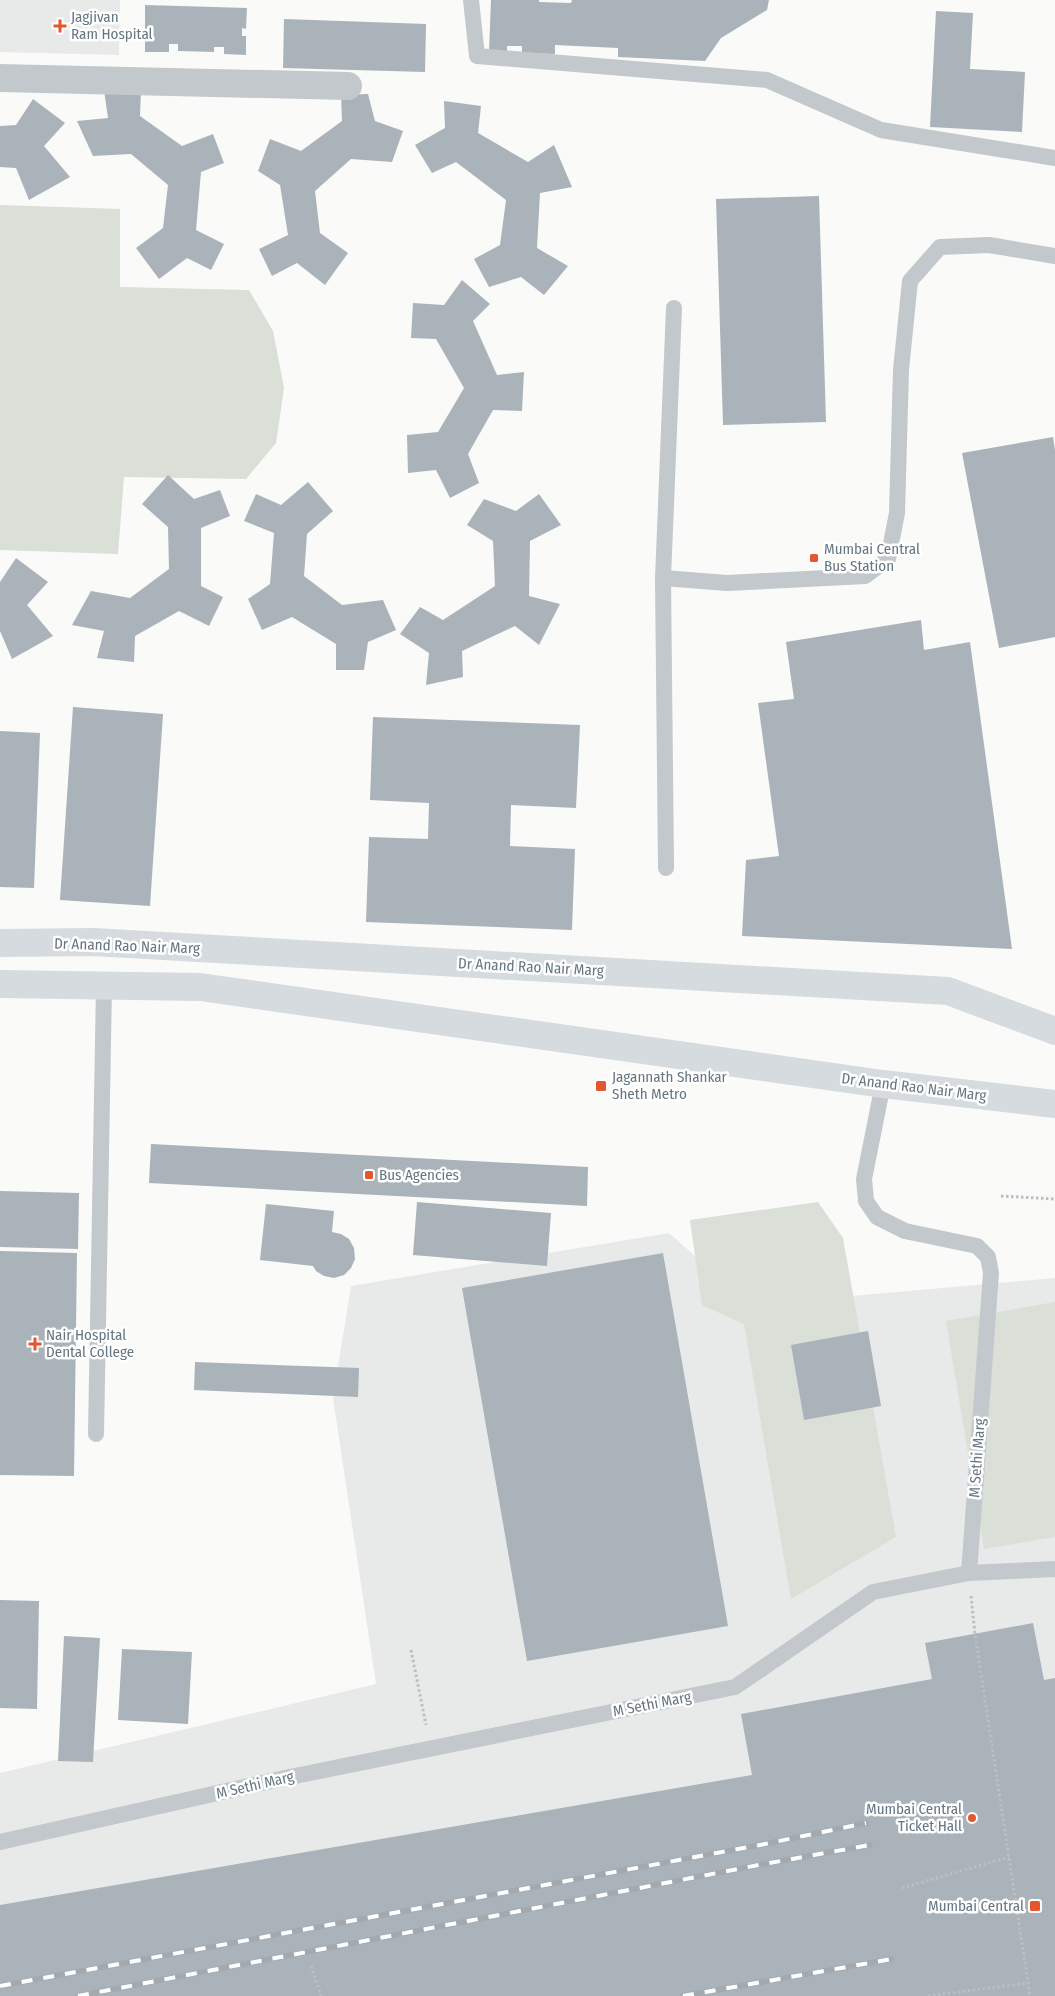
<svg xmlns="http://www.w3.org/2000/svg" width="1055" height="1996" viewBox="0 0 1055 1996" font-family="'Fira Sans Condensed',sans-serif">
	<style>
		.built { fill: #e8e9e9 }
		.green { fill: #dadfd7 }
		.building { fill: #aab3b9 }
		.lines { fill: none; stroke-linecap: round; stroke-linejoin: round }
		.path { stroke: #bbbfc2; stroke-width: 3; stroke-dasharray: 2.5 2.5; stroke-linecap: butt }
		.lane { stroke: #c3c8cc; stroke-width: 16 }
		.street { stroke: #c3c8cc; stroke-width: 28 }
		.secondary { stroke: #d6dbdf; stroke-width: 28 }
		.rail-casing { stroke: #a2aab0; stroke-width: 5.5 }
		.rail { stroke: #fff; stroke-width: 4; stroke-dasharray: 11; stroke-linecap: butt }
		.poi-dot { fill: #e4572e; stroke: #fff; stroke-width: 2 }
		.labels { text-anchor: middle; stroke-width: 5; stroke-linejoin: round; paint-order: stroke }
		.poi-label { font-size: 15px; fill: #657683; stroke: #fff; text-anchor: start }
		.street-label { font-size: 15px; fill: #657683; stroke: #fff }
	</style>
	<rect width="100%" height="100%" fill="#fafaf8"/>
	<g class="built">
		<path d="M0,0h120l-1,55 -119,-3z"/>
		<path d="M669,1233l81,72 305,-27v718h-1055v-223l376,-89 -43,-286 18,-112z"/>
	</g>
	<g class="green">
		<path d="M0,205l120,4v78l129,3 24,41 11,57 -8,55 -30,36 -122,-2 -6,77 -118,-4z"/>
		<path d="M818,1202l25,36 53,299 -105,62 -47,-275 -42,-19 -12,-85z"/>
		<path d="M1055,1302v235l-71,12 -38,-228z"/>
	</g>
	<g class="building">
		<path d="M491,0h48v2l32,1 1,-3h197l-2,10 -46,28 -16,23 -87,-4v-9l-63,-3v9l-33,-1v-7h-15v6h-18z"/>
		<path d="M145,5l102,3 -1,21 -4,-1v8h4v19l-22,-1v-7h-10v5l-36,-1v-7h-9v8h-24z"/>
		<path d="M936,11l37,2 -3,56 55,3 -3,60 -92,-5z"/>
		<path d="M284,19l142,5 -1,48 -142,-4z"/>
		<path d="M104,90h37l-1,26 42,30 31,-12 11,29 -23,9 -5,58 28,14 -13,26 -24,-12 -28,21 -23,-31 27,-20 5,-43 -37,-31 -38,2 -16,-35 31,-3z"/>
		<path d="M368,94l7,27 28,10 -11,31 -41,-3 -36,32 5,42 28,20 -23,32 -28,-22 -25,13 -13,-27 29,-14 -8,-50 -22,-14 12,-32 31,12 41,-30 -1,-26z"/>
		<path d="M33,99l32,24 -21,23 26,31 -41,23 -13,-32 -16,-1v-41l16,-1z"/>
		<path d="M444,101l37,5 -3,27 50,29 26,-17 18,42 -32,6 -3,55 31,18 -24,29 -23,-18 -32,10 -15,-28 26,-14 6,-45 -50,-38 -24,11 -17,-28 30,-17z"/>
		<path d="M819,196l7,226 -103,3 -7,-226z"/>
		<path d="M462,280l28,24 -17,17 24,54 27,-3 -2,39 -29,-1 -25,44 11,29 -29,15 -14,-28 -28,3 -1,-38 31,-3 26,-44 -28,-49 -25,-1 2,-35 31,2z"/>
		<path d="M1053,437l2,13v187l-56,11 -37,-195z"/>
		<path d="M168,475l26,24 26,-9 10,26 -29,12v58l22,11 -14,29 -30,-15 -44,25 -1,26 -37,-4 7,-27 -32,-6 19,-34 39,7 39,-29 -1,-42 -26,-23z"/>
		<path d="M308,482l25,29 -26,23 -3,42 38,29 41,-5 13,30 -28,12 -4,28h-28v-26l-44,-27 -30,13 -14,-31 22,-15 4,-51 -30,-12 12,-27 25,11z"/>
		<path d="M539,494l22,31 -31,16 -1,55 31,8 -21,41 -24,-19 -53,25 1,26 -37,8 3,-32 -29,-19 20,-27 23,13 52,-34 -2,-45 -26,-16 17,-26 32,12z"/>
		<path d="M16,558l32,24 -21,23 26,31 -41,23 -12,-28v-49z"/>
		<path d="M921,620l3,30 46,-8 42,307 -270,-13 4,-76 33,-4 -21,-153 36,-4 -8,-57z"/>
		<path d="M73,707l90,7 -13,192 -90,-6z"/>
		<path d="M373,717l207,8 -4,83 -65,-3 -1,41 65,3 -3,81 -206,-8 3,-85 59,2 1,-36 -59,-3z"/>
		<path d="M0,731l40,2 -6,155 -34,-1z"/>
		<path d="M151,1144l437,23 -1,39 -438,-23z"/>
		<path d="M0,1191l79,2 -1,56 -78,-2z"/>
		<path d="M417,1202l134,11 -4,53 -134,-11z"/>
		<path d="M266,1204l68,7 -2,21 9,2 8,5 5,9 1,11 -4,9 -7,7 -10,3 -10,-2 -8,-5 -3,-5 -53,-6z"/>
		<path d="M0,1251l77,2 -3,223 -74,-1z"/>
		<path d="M663,1253l65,373 -201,35 -65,-373z"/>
		<path d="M868,1331l13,75 -77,14 -13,-75z"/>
		<path d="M195,1362l164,6 -1,29 -164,-7z"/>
		<path d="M0,1600l39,1 -2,108 -37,-1z"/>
		<path d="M1033,1623l11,57 11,-2v318h-1055v-91l752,-130 -11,-61 191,-35 -7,-36z"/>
		<path d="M64,1636l36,2 -7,124 -35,-1z"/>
		<path d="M122,1649l70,3 -4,72 -70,-4z"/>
	</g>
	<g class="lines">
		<g class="path">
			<path d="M1001,1196l54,3"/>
			<path d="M971,1596l4,38 55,362"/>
			<path d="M411,1650l15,75"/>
			<path d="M902,1888l107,-31"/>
			<path d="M311,1966l10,30"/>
			<path d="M928,1996l100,-13"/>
		</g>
		<g class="lane">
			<path d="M471,0l6,56 290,24 114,50 174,28"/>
			<path d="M663,578l11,-270"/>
			<path d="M666,868l-3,-290 64,5 138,-7 23,-17 9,-46 4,-143 9,-89 30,-34 49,-2 66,11"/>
			<path d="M96,1434l8,-448"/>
			<path d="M969,1573l86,-4"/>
			<path d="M0,1842l280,-63 455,-92 138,-95 96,-19 22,-300 -3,-16 -11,-11 -72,-15 -28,-14 -11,-16 -2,-22 19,-95"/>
		</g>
		<path class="street" d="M0,78l348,8"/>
		<g class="secondary">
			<path d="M0,943l93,-1 855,49 107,40"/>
			<path d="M0,984l200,3 683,97 172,20"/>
		</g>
		<g class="rail-casing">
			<g id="rail">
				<path d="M0,1986l760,-141 106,-22"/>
				<path d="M78,1996l686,-132 106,-19"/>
				<path d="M683,1996l209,-37"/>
			</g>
		</g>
		<use href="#rail" class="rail"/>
	</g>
	<g class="poi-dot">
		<path d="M57.5 18.5h5v5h5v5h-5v5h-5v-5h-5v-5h5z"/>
		<rect x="809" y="553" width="10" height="10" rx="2.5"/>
		<rect x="595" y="1080" width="12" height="12" rx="2.5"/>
		<rect x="364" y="1170" width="10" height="10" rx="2.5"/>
		<path d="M32.5 1336.5h5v5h5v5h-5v5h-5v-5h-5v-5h5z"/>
		<circle cx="972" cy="1818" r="5"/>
		<rect x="1029" y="1900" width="12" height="12" rx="2.5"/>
	</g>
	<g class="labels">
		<g class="poi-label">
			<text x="71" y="22">Jagjivan<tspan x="71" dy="17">Ram Hospital</tspan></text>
			<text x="824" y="554">Mumbai Central<tspan x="824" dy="17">Bus Station</tspan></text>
			<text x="612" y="1082">Jagannath Shankar<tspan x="612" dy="17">Sheth Metro</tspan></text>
			<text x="379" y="1180">Bus Agencies</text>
			<text x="46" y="1340">Nair Hospital<tspan x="46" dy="17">Dental College</tspan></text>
			<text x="962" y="1814" text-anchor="end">Mumbai Central<tspan x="962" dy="17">Ticket Hall</tspan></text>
			<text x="1024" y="1911" text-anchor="end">Mumbai Central</text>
		</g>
		<g class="street-label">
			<text transform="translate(127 946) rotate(2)" y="5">Dr Anand Rao Nair Marg</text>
			<text transform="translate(531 967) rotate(3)" y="5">Dr Anand Rao Nair Marg</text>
			<text transform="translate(914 1087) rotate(7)" y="5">Dr Anand Rao Nair Marg</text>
			<text transform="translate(977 1458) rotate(-86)" y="5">M Sethi Marg</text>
			<text transform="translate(652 1704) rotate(-11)" y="5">M Sethi Marg</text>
			<text transform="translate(255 1785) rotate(-13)" y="5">M Sethi Marg</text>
		</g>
	</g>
</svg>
